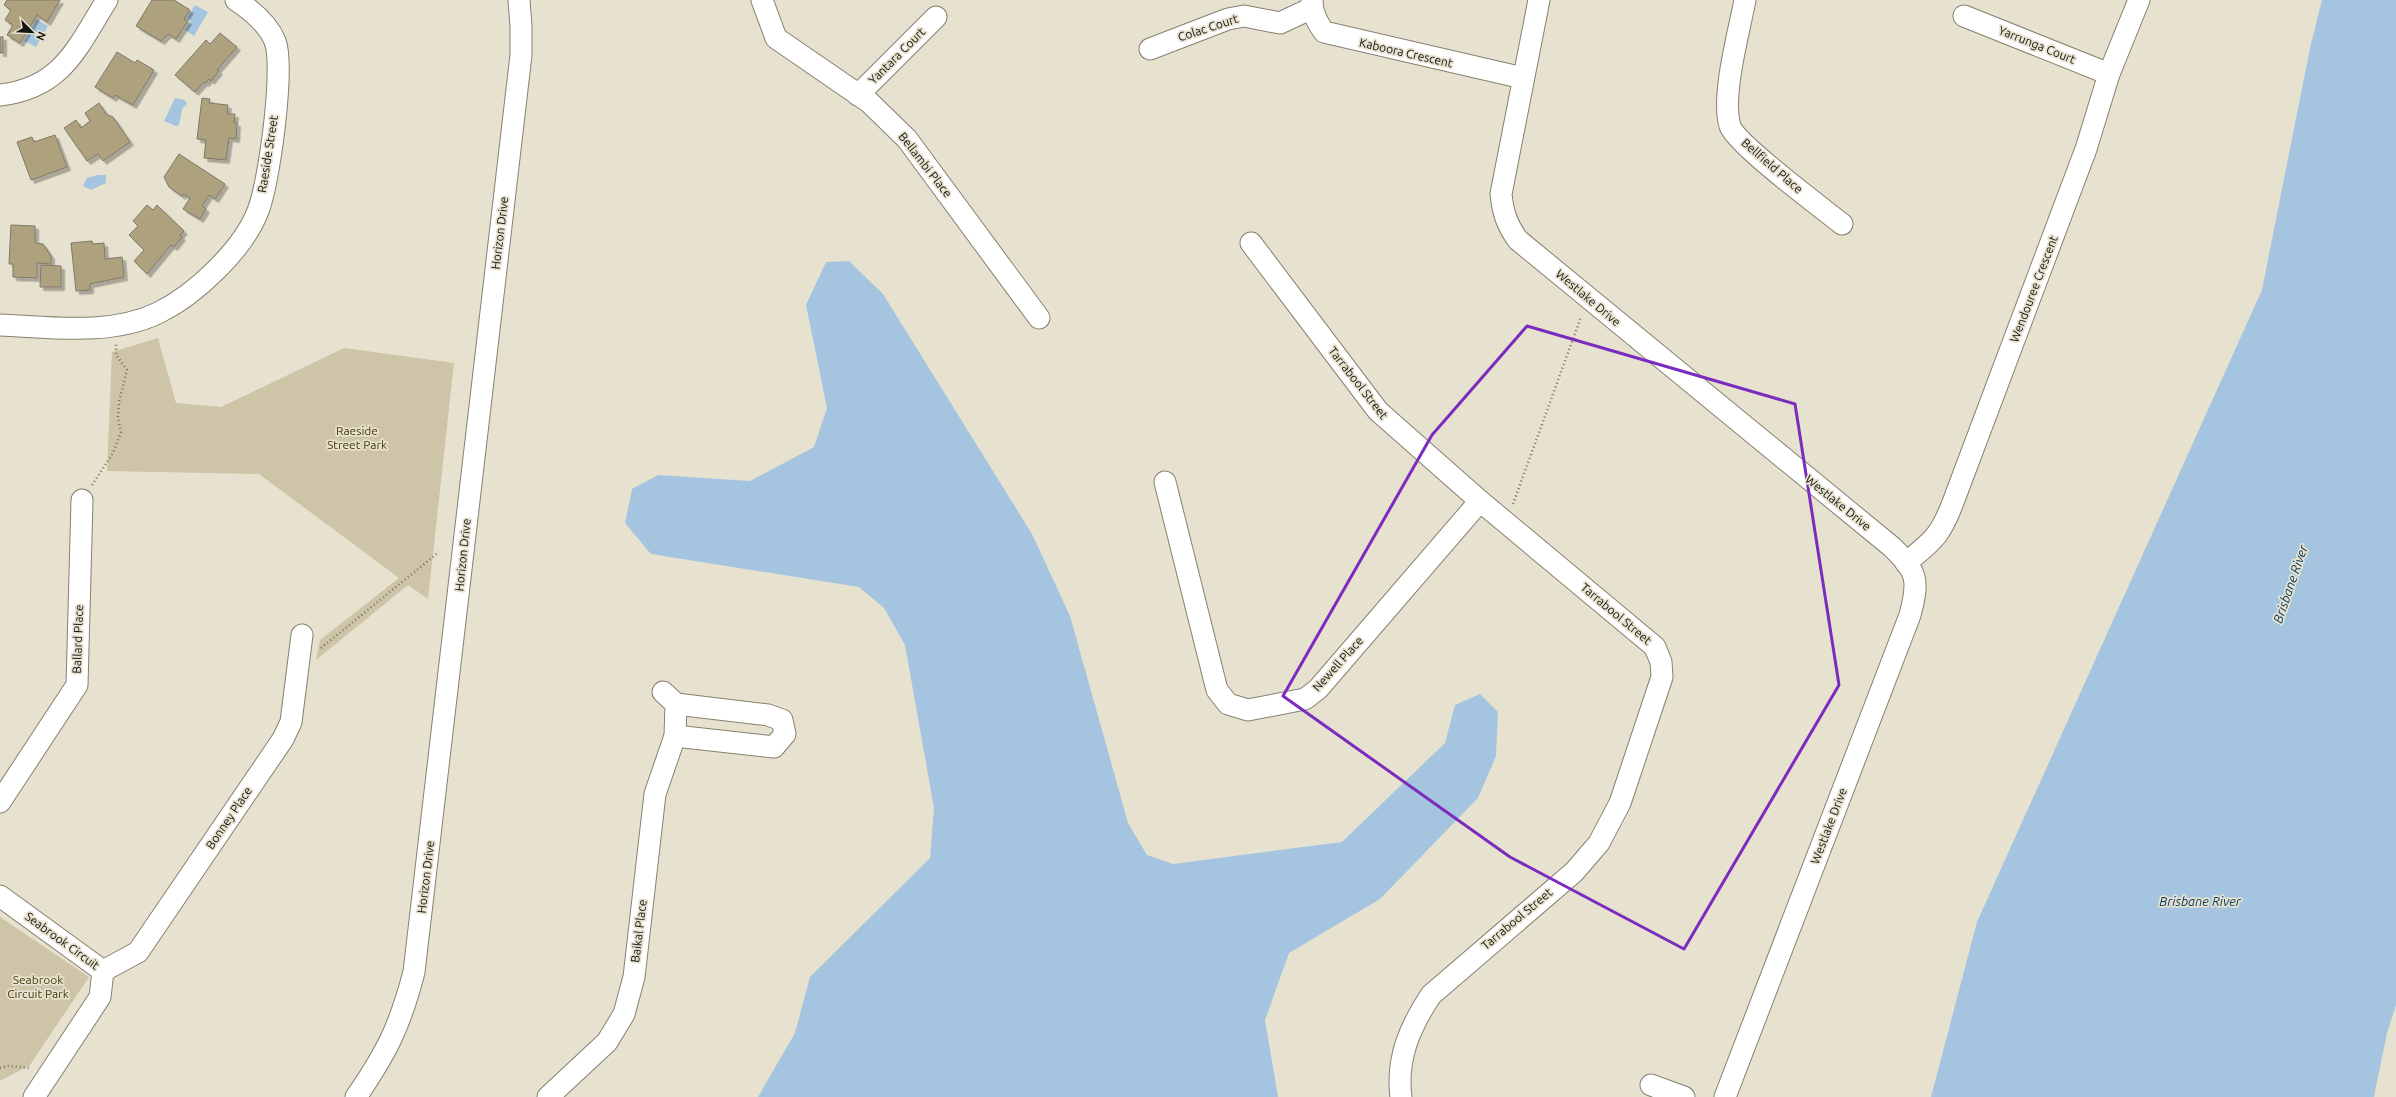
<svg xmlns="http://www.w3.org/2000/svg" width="2396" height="1097" viewBox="0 0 2396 1097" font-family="Ubuntu,sans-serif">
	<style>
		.green { fill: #cec4a7 }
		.water { fill: #a5c4df }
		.building { fill: #ada17e; stroke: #7d7868; filter: url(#shadow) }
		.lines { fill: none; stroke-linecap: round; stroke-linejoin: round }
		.minor-casing { stroke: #868070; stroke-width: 23 }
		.path { stroke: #777367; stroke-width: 2.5; stroke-dasharray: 1 3; stroke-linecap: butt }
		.minor { stroke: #fff; stroke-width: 21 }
		.marked { fill: none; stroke: #7b2cbf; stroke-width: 3; stroke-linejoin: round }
		.labels { text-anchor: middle; stroke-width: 3.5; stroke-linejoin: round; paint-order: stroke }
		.street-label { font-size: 12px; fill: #16140e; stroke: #e7e1cf }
		.park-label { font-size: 12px; fill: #463809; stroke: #e7e1cf }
		.water-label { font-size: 13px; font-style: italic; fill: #00385b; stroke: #e7e1cf }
	</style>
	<defs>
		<filter id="shadow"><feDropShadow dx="3.5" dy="3.5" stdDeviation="0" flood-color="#0004"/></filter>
	</defs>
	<rect width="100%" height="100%" fill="#e7e1cf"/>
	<g class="green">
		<path d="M158,338l18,65 45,4 123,-59 110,15 -26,236 -20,-14 -92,75 4,-20 79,-62 -140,-104 -152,-3 5,-119z"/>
		<path d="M0,917l89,60 -59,88 -30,16z"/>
	</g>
	<g class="water">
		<path d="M2322,0h74v1005l-9,28 -13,64h-443l46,-175 285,-632 48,-242z"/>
		<path d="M195,5l13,7 -14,24 -9,-6 6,-9 -4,-3z"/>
		<path d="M36,19l12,7 -12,21 -12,-6 9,-14z"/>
		<path d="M175,98l10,2 2,4 -5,5 -3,16 -3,1 -12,-5z"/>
		<path d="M98,175h8v8l-15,7 -8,-4 4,-8z"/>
		<path d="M849,261l34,33 149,240 38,82 58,207 19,32 26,9 169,-22 103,-99 10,-38 25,-11 18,18 -2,44 -18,42 -98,101 -91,54 -24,67 13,77h-520l37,-64 15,-56 120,-119 4,-50 -29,-163 -21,-37 -25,-21 -208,-33 -26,-31 7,-34 26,-14 92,6 64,-34 13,-39 -21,-103 20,-43z"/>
	</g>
	<g class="building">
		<path d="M7,0h53l-13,22 -10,-7 -17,28 -13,-8 6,-10 -8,-5 6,-10 -7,-5z"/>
		<path d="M152,0h22l16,10 -6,9 4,2 -12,18 -8,-5 -7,7 -25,-15z"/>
		<path d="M220,33l17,14 -20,23 2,1 -8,10 -2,-2 -3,4 -2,-1 -9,10 -20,-17 31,-35 4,4z"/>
		<rect x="0" y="37" width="3" height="16"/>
		<path d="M117,52l18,11 2,-3 17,10 -21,35 -18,-10 -2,3 -18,-11z"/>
		<path d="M202,98l8,1 -1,4 19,2 -1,9h8l-1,9h3l-1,16 -7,-1 -3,22 -22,-2 2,-18 -9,-1z"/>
		<path d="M99,103l7,11 7,3 17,25 -27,19 -5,-7 -11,7 -23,-33 12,-8 5,8 9,-7 -5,-8z"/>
		<path d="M55,135l12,32 -36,13 -14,-38 15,-5 2,5z"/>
		<path d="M179,154l46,30 -10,15 -6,-4 -7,11 4,3 -6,10 -17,-10 7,-11 -7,-4 -1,2 -13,-9 -5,-10z"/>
		<path d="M147,205l6,5 4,-5 27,26 -4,4 2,2 -8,10 -3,-2 -24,29 -13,-13 10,-11 -15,-15 9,-9 -5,-5z"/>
		<path d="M11,225l24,1v17l8,1 8,12v8l-14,-1v15l-24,-1v-13h-4z"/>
		<path d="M92,241l1,3 11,-1 1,16 17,-2 2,20 -34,7v6l-14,1 -5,-48z"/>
		<path d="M41,265l20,1v21h-21z"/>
	</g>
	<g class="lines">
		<g class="minor-casing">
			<g id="minor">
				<path d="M762,0l14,38 93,64 38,37 132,179"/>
				<path d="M1312,0c0,13 5,22 12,32l199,46"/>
				<path d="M1539,0l-38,194c2,19 6,31 17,46l374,307c26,25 27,34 18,68l-185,482"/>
				<path d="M1745,0c-6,32 -24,96 -15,126 6,18 92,82 112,98"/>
				<path d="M1964,16l145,58"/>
				<path d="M1150,49l78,-30 16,-3 36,7 32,-15"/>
				<path d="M0,95c62,-7 77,-47 107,-95"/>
				<path d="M858,95l78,-78"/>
				<path d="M1251,243l127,168 102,90 175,146 6,15 1,15 -42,126 -21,40 -25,29 -143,123c-21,32 -35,63 -30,102"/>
				<path d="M0,325c51,2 110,11 158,-12 37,-18 85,-63 100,-102 11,-27 27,-144 17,-170 -7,-17 -24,-31 -39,-41"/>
				<path d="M1165,482l52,208 11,14 20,6 57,-11 13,-10 162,-188"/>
				<path d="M1906,563c26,-22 33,-25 46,-58l134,-356 23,-75 30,-74"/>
				<path d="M675,736l99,11 11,-13 -3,-14 -14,-5 -92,-11"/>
				<path d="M0,802l77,-117 5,-185"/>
				<path d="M0,896l103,75 -3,26 -66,100"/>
				<path d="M103,971l35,-19 145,-213 8,-17 11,-87"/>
				<path d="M1651,1085l33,12"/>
				<path d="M356,1097c31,-45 44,-71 58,-125l107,-917v-29l-2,-26"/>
				<path d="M548,1097l59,-55 17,-28 10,-37 21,-183 20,-58 1,-32 -13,-12"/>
			</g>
		</g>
		<g class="path">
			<path d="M92,485l21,-32 8,-21 -3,-14 1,-16 8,-32 -11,-15v-11"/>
			<path d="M1513,504l68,-187"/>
			<path d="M321,648l118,-96"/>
			<path d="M0,1068l8,-2 23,2"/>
		</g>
		<use href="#minor" class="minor"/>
	</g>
	<path class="marked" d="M1527,326l268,78 44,281 -155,264 -174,-92 -227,-161 149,-261z"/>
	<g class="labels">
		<g class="street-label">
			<text transform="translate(1208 28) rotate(-18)" y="4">Colac Court</text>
			<text transform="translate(2037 45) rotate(22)" y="4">Yarrunga Court</text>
			<text transform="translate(1406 53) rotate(13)" y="4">Kaboora Crescent</text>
			<text transform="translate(897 56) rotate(-45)" y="4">Yantara Court</text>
			<text transform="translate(268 154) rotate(-81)" y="4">Raeside Street</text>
			<text transform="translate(925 165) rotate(52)" y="4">Bellambi Place</text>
			<text transform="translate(1772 166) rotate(41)" y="4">Bellfield Place</text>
			<text transform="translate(500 233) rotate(-83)" y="4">Horizon Drive</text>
			<text transform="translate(2034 289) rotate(-69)" y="4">Wendouree Crescent</text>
			<text transform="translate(1588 298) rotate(40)" y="4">Westlake Drive</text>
			<text transform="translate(1358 383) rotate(52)" y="4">Tarrabool Street</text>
			<text transform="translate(1838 503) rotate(39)" y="4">Westlake Drive</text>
			<text transform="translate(463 555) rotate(-84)" y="4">Horizon Drive</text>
			<text transform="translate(1616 614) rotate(40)" y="4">Tarrabool Street</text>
			<text transform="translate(78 639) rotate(-88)" y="4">Ballard Place</text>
			<text transform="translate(1338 664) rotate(-48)" y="4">Newell Place</text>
			<text transform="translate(229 818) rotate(-56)" y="4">Bonney Place</text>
			<text transform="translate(1829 826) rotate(-69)" y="4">Westlake Drive</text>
			<text transform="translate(426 877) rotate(-83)" y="4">Horizon Drive</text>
			<text transform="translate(1517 919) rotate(-40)" y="4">Tarrabool Street</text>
			<text transform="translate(639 931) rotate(-83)" y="4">Baikal Place</text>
			<text transform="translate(62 941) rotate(36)" y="4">Seabrook Circuit</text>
		</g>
		<g class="park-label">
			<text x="357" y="435">Raeside<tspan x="357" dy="14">Street Park</tspan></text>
			<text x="38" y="984">Seabrook<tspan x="38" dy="14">Circuit Park</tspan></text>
		</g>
		<g class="water-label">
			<text transform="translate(2290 584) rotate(-71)" y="5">Brisbane River</text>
			<text x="2200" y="906">Brisbane River</text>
		</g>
	</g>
	<g transform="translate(32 32) rotate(114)" stroke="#e7e1cf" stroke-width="3" paint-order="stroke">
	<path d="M0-3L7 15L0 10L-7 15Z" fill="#16140e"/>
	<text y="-6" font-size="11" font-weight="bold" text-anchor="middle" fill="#16140e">N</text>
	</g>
</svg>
